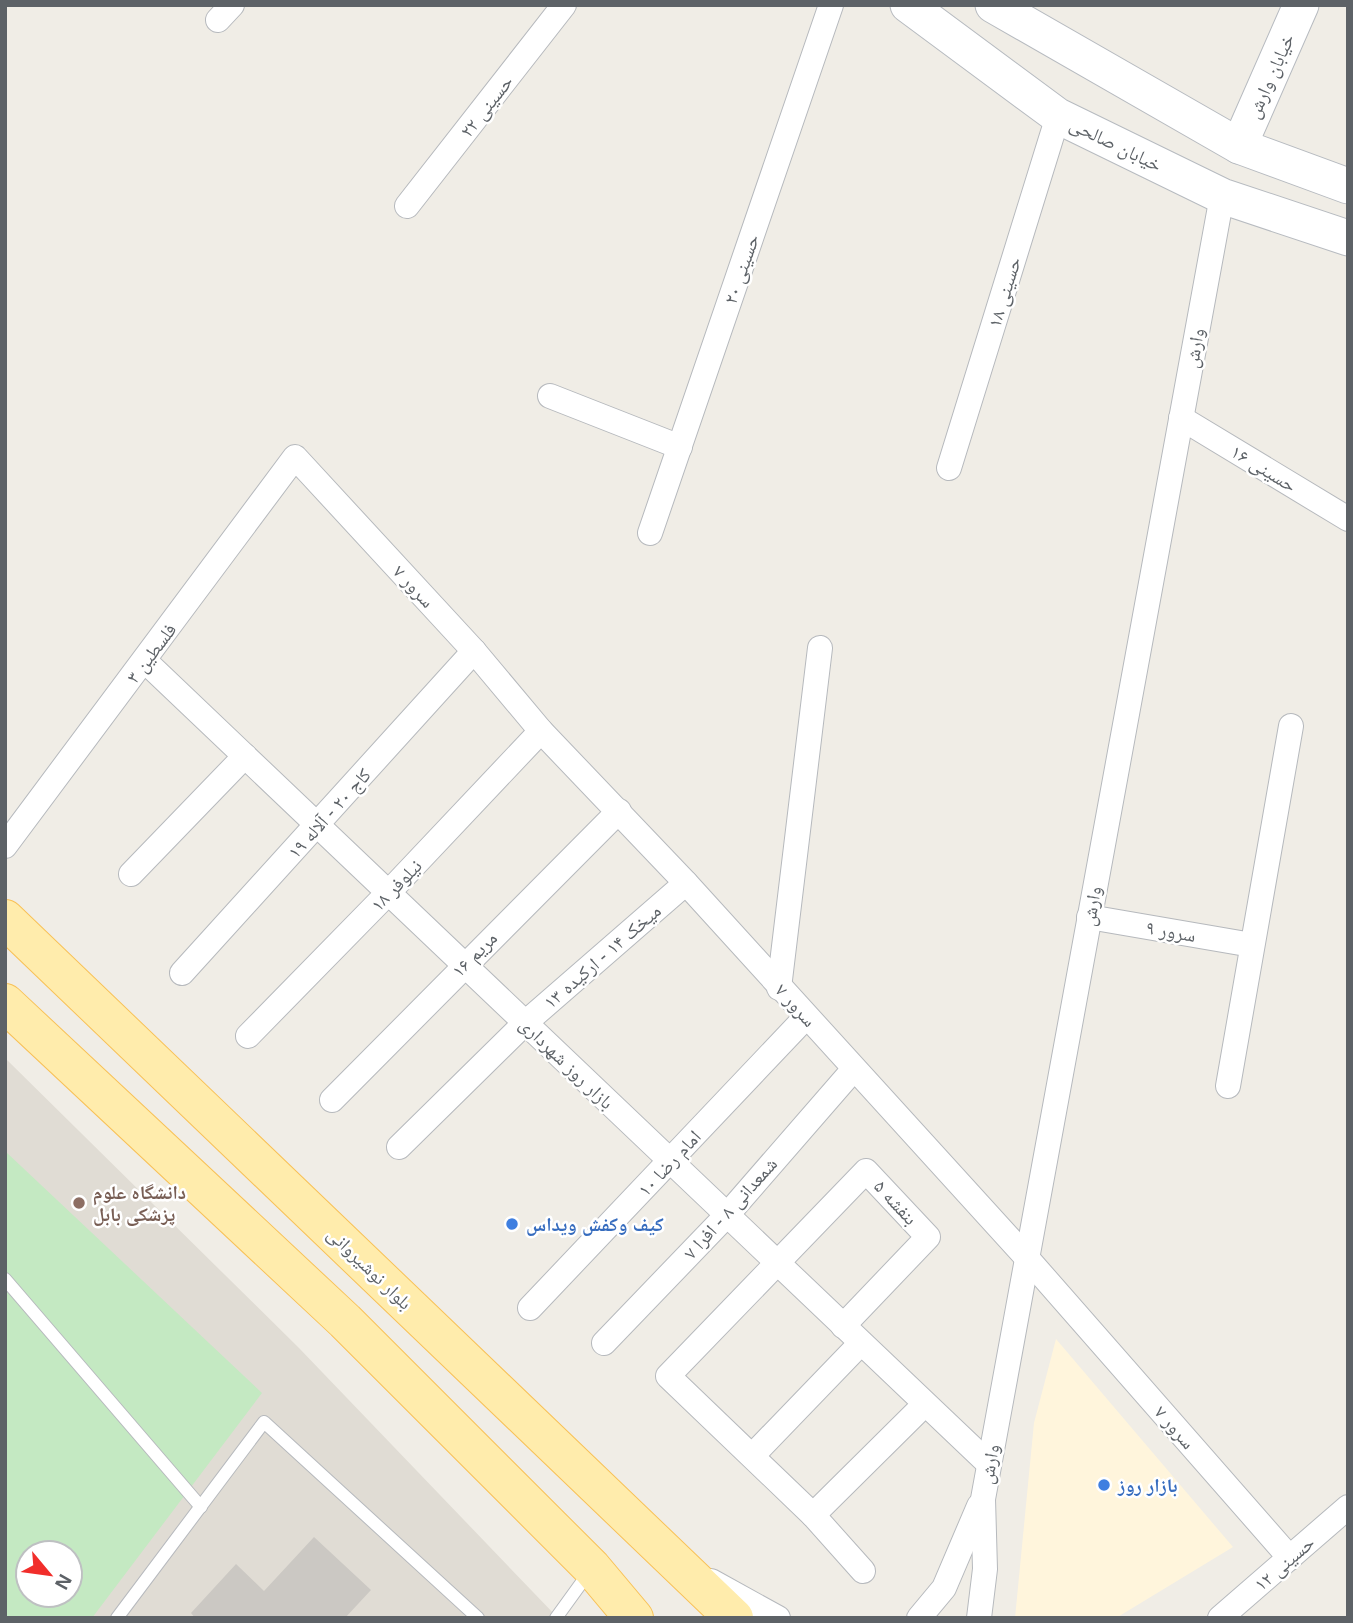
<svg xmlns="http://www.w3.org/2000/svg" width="1353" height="1623" viewBox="0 0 1353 1623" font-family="Arial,'Noto Naskh Arabic',sans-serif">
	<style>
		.commercial { fill: #fff5dc }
		.education { fill: #e0dcd4; fill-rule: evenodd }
		.green { fill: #c4e9c2; fill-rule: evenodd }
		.building { fill: #cbc8c3 }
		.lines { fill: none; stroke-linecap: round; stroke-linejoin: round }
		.lane-casing { stroke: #b6b9bd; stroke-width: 14 }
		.street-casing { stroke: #b6b9bd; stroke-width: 26 }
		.secondary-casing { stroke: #b7bbc0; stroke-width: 37 }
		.primary-casing { stroke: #f8c157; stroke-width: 40 }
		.lane { stroke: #fff; stroke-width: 12 }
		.street { stroke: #fff; stroke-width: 24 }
		.secondary { stroke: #fff; stroke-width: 35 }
		.primary { stroke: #ffecac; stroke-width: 38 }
		.education-dot { fill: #8d6e63; stroke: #fff; stroke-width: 2.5 }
		.shop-dot { fill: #3f7fe0; stroke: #fff; stroke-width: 2.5 }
		.labels { text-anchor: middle; stroke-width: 5; stroke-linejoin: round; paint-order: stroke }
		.street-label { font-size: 19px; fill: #5d6267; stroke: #fff }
		.education-label { font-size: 19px; font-weight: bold; fill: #785e54; stroke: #fff; text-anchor: start }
		.shop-label { font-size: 19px; font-weight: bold; fill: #366cbe; stroke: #fff; text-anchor: start }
	</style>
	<rect width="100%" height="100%" fill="#f0ede6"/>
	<path class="commercial" d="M1056,1339l177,208 -117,71h-101l19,-195z"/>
	<path class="education" d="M5,1058l294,290 259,270h-553zM28,1553h42v42h-42z"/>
	<path class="green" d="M5,1151l257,242 -170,225h-87zM28,1553h42v42h-42z"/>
	<path class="building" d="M314,1537l57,53 -26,28h-150l-4,-5 45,-49 28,27z"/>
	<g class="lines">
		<g class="lane-casing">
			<g id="lane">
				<path d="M5,1279l196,228"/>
				<path d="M117,1618l147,-196 214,196"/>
				<path d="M556,1618l34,-47"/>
			</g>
		</g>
		<g class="street-casing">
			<g id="street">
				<path d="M218,20l14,-15"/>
				<path d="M407,206l157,-201"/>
				<path d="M550,396l130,51"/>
				<path d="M1181,418l167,101"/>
				<path d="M949,468l109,-352"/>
				<path d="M650,533l181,-528"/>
				<path d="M145,661l844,803"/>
				<path d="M5,846l290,-389 179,194 67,80 145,152 341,375 263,300"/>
				<path d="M131,874l114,-118"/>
				<path d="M1089,917l163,28"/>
				<path d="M182,973l292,-322"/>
				<path d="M779,988l41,-340"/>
				<path d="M248,1036l140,-143 153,-162"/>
				<path d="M1228,1086l63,-360"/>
				<path d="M332,1100l287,-289"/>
				<path d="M399,1147l126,-124 161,-140"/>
				<path d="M530,1308l276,-291"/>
				<path d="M843,1326l85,-89 -62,-66 -198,205 145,139 50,56"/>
				<path d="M604,1343l123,-128 126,-145"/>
				<path d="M753,1455l108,-112"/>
				<path d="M813,1515l112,-111"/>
				<path d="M711,1581l67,37"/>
				<path d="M919,1618l25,-30 35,-82"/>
				<path d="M979,1618l6,-49 -2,-70 239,-1303"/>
				<path d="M1220,1618l128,-111"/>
			</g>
		</g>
		<g class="secondary-casing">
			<g id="secondary">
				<path d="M908,5l150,111 164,80 126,42"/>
				<path d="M993,5l246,141 109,40"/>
				<path d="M1239,146l62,-141"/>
			</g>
		</g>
		<g class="primary-casing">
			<g id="primary">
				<path d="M5,919l729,699"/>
				<path d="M5,1003l340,318 247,247 42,50"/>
			</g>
		</g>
		<use href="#lane" class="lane"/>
		<use href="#street" class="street"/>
		<use href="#secondary" class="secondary"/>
		<use href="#primary" class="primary"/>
	</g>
	<circle class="education-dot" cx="79" cy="1203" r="7"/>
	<g class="shop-dot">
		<circle cx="512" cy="1224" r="7"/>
		<circle cx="1104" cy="1485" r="7"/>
	</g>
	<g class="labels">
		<g class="street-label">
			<text transform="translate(1270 76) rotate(-66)" y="7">خیابان وارش</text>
			<text transform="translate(486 106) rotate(-52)" y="7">حسینی ۲۲</text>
			<text transform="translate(1116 144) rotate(26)" y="7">خيابان صالحی</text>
			<text transform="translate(741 269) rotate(-71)" y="7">حسینی ٢٠</text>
			<text transform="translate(1004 292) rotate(-73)" y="7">حسینی ۱۸</text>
			<text transform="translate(1194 348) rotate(-80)" y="7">وارش</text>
			<text transform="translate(1264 468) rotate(31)" y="7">حسینی ۱۶</text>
			<text transform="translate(414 586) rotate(47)" y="7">سرور ۷</text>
			<text transform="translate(151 653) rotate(-53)" y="7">فلسطین ۳</text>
			<text transform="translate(329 813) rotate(-48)" y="7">کاج ۲۰ - آلاله ۱۹</text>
			<text transform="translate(396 885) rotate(-46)" y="7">نیلوفر ۱۸</text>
			<text transform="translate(1091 906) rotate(-80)" y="7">وارش</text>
			<text transform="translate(1171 931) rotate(10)" y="7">سرور ۹</text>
			<text transform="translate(474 954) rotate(-45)" y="7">مریم ۱۶</text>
			<text transform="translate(602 956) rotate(-41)" y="7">میخک ۱۴ - ارکیده ۱۳</text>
			<text transform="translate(796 1005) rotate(48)" y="7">سرور ۷</text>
			<text transform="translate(567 1063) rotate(44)" y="7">بازار روز شهرداری</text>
			<text transform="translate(669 1163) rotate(-47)" y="7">امام رضا ۱۰</text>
			<text transform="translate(896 1202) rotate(47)" y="7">بنفشه ۵</text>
			<text transform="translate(730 1208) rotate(-48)" y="7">شمعدانی ۸ - افرا ۷</text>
			<text transform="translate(370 1268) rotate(44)" y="7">بلوار نوشیروانی</text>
			<text transform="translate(1175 1427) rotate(49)" y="7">سرور ۷</text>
			<text transform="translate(989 1464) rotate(-80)" y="7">وارش</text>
			<text transform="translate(1284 1563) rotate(-41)" y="7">حسینی ۱۲</text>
		</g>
		<g class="education-label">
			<text x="93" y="1199">دانشگاه علوم<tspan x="93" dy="22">پزشکی بابل</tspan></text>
		</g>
		<g class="shop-label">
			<text x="526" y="1231">کیف و‌کفش ویداس</text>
			<text x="1118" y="1492">بازار روز</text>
		</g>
	</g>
	<rect width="1353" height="1623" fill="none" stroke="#5d6267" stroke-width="14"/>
	<g transform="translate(49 1574) rotate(119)"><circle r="33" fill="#ffffff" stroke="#bec0c2" stroke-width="2"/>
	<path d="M0-5L12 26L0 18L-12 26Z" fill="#f12e2b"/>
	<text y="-10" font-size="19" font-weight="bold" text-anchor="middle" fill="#5d6267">N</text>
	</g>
</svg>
